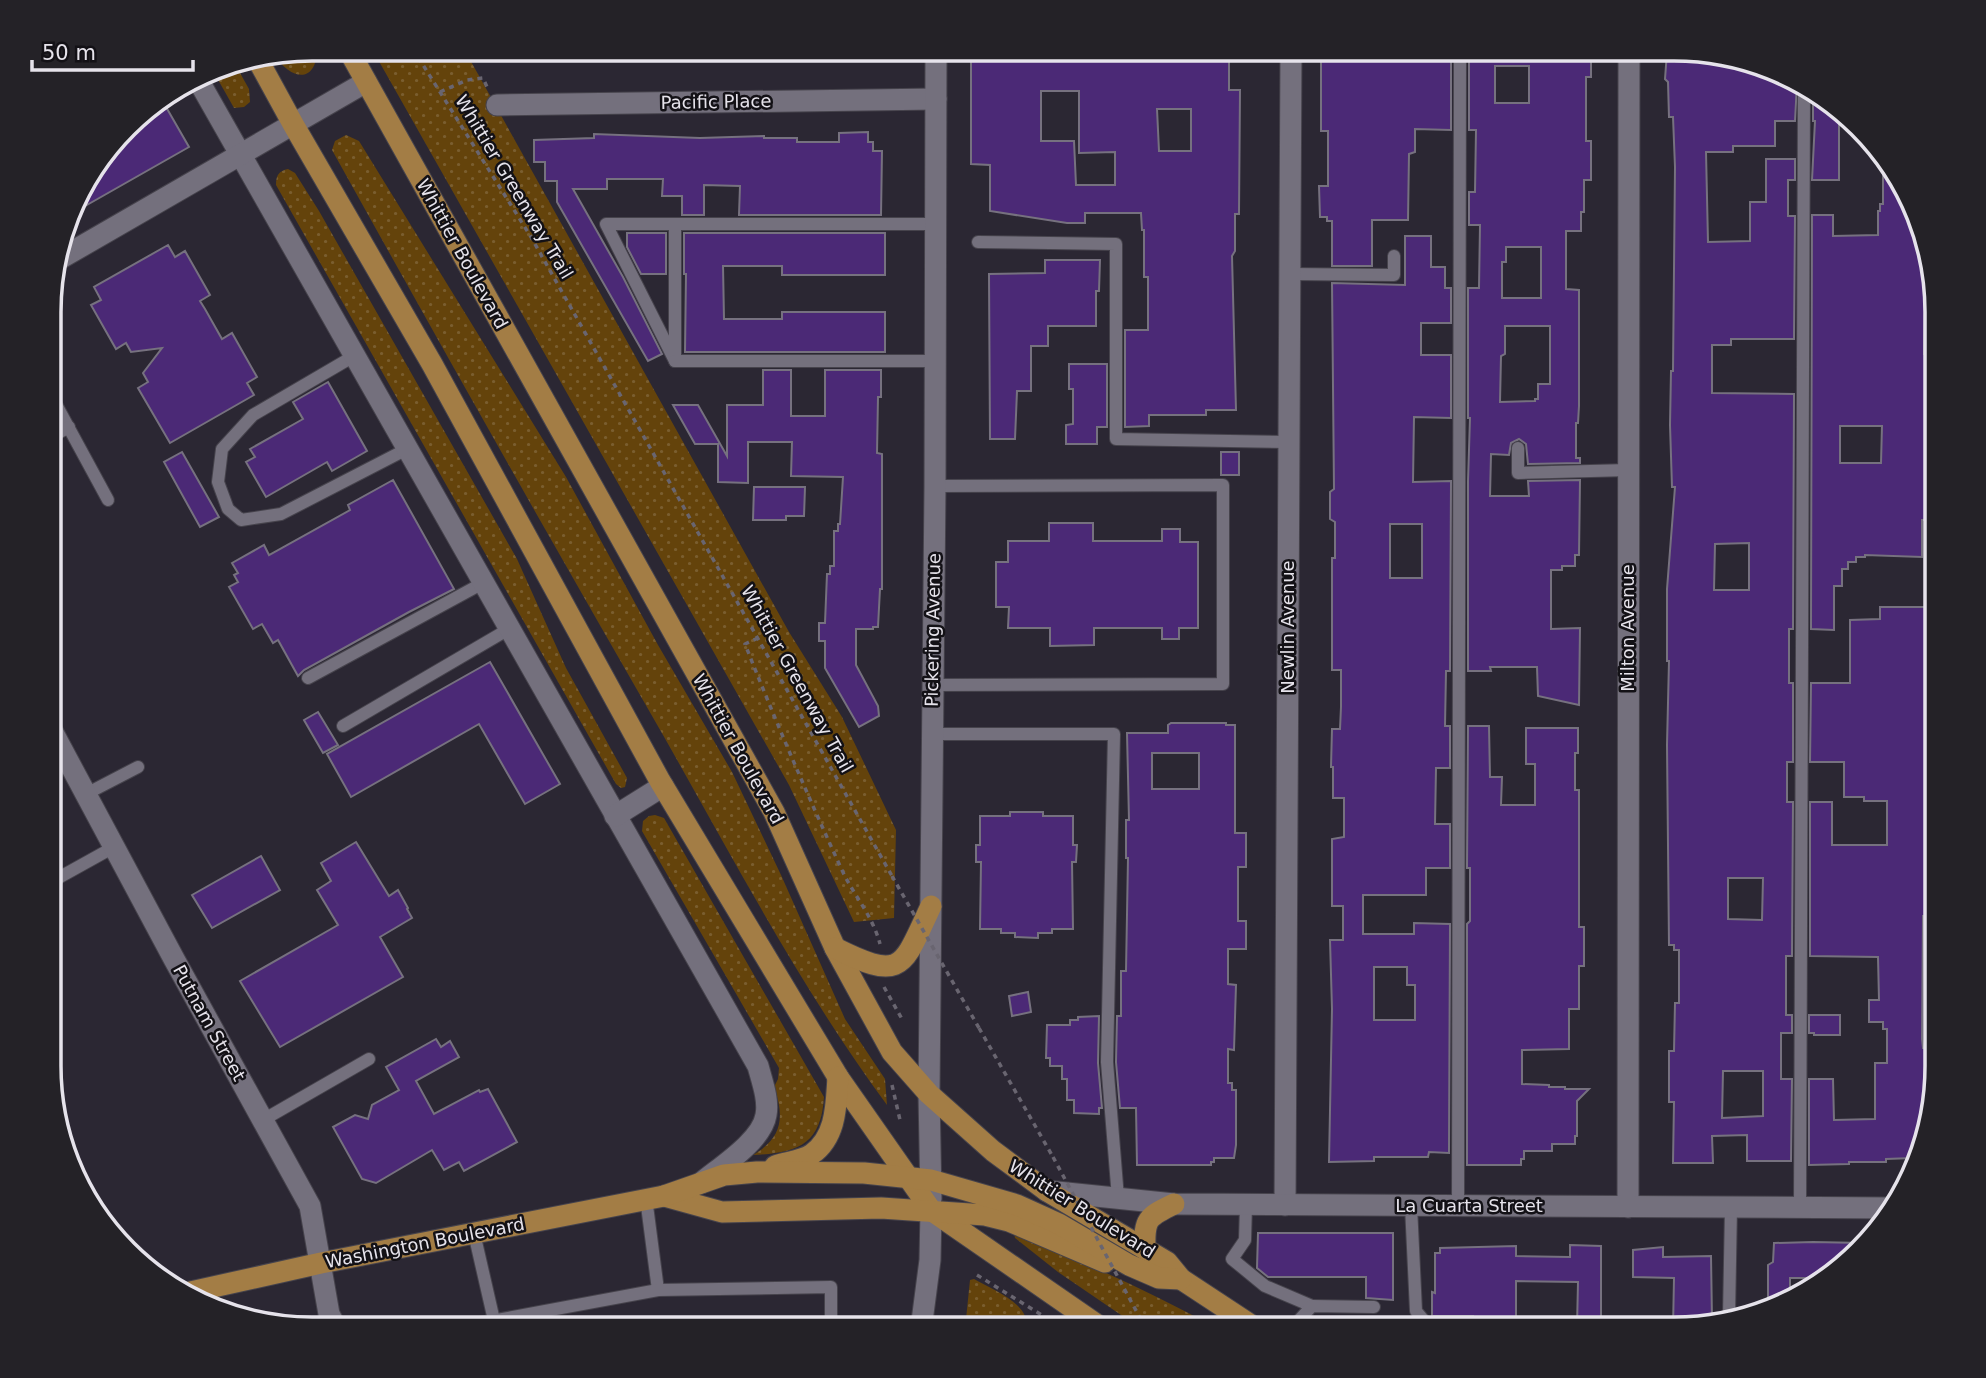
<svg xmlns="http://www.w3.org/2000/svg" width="1986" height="1378" viewBox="0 0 1986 1378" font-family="'DejaVu Sans',sans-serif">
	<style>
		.park { fill: url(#park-dots) }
		.building { fill: #4b2976; stroke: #76717f; stroke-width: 2; fill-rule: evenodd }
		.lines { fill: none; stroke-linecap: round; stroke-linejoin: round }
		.service-casing { stroke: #46434c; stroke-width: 14 }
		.minor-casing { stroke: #46434c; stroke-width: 23 }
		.tertiary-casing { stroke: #46434c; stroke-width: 23 }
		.secondary-casing { stroke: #46434c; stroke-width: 23 }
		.primary-casing { stroke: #46434c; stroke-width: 23 }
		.path { stroke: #696570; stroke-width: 3.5; stroke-dasharray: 5 5; stroke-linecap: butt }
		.service { stroke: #74707d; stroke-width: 12 }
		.minor { stroke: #74707d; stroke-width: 21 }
		.tertiary { stroke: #74707d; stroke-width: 21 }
		.secondary { stroke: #74707d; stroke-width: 21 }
		.primary { stroke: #a37d45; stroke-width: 21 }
		.path-bridge { stroke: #696570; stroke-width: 3.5; stroke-dasharray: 5 5; stroke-linecap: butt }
		.labels { text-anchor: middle; stroke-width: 5; stroke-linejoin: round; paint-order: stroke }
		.street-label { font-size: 18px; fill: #e6e3eb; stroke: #131116 }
		.rim { fill: none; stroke: #e6e3eb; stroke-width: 3.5 }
	</style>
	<defs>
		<pattern id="park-dots" width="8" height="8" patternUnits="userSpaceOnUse" patternTransform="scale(1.75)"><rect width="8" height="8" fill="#64430b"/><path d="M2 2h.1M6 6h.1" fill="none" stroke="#7a5e2f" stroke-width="1.8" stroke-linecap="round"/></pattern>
	</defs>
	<rect width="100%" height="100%" fill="#2b2733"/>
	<g class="park">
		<path d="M312,49l5,1c-1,34 -26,30 -42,6z"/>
		<path d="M372,49h92l325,583 53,85 54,113 -2,88 -40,4 -65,-137z"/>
		<path d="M235,64l14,25 1,13 -6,5 -10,1 -22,-39z"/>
		<path d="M346,135l13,6 207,336 92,168 74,127 49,103 64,144 40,60 2,26c-85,-115 -153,-245 -224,-370 -112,-194 -222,-389 -331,-585l3,-9z"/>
		<path d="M288,169l7,4 24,38 198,348 49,109 61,110 -2,9 -4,1 -5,-4 -340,-599c0,-10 3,-14 12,-16z"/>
		<path d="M655,815l9,3 160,279c-3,49 -28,56 -71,58 29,-17 32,-37 21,-68l4,-8 1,-11 -137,-237 1,-10 6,-5z"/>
		<path d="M1014,1233c69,29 138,59 204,96h-72l-25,-14 -63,-43 -43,-34z"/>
		<path d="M974,1279c16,9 55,25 52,45l-12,5h-49l5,-49z"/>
	</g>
	<g class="building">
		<path d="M971,49h258v41h11l-1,124h-4v37l-3,5 4,154h-30v5h-57v11l-24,1v-97h23v-53h-4v-47h-2l-1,-17h-56v10h-18l-77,-12v-46l-19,-1zM1041,91h38v62l36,-1v33h-39l-2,-44h-33zM1157,109h34v42h-32z"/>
		<path d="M1321,49h130v81l-36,-1v23l-6,2 -1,66h-36v46h-40v-45h-5v-4h-7l-1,-31h9v-55h-7z"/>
		<path d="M1469,49l122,1v27h-5v64h5v39h-7v32h-3v19h-15v58l13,1v116l-1,17h-2v35h4v5l-52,1 -2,-20 -7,-5 -8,4 -2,12 -18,-1 -1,42h39l-1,-15 52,-1 -1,75h-4v11h-13v4h-11v59l29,-1 -1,77 -41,-9 -1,-29h-47l1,4h-23v-190l2,-63h-2v-130h11l1,-63h-11v-33h6l1,-62h-7zM1495,66h34v37h-34zM1506,247h35v51h-39v-36h4zM1505,326h45v58h-12v15h-3v2l-35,1 1,-46 4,-2z"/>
		<path d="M1667,52h37l55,11 38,20 -2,38h-20v25h-42v6h-27l2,90 42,-1v-39h16v-43h29v21h-7v36h7l-1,123h-63v6h-19v48l82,1 -1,235h-4v54h4v79h-6v40h6l-1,154h-6v59h6v18h-11v46h11l-1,82h-44v-26l-35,1 1,27h-40l1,-61h-5v-51h5l1,-48h4v-53h-5v-5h-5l-2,-200 2,-84h-2v-72l8,-102h-3l-2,-62 1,-54h2l2,-204 -2,-50h-4l-1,-35 -3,-3zM1749,543v47h-35l1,-46zM1728,878h35l-1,42 -34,-1zM1723,1071h40v45l-41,2z"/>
		<path d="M1813,92l21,11 15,18h-10v59h-27l3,-59h-2z"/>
		<path d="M162,100l27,47 -118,67 5,-18 62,-81z"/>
		<path d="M868,132v10h5v9h9l-1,64h-142l1,-29 -36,-1v30h-22v-19h-20l1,-17h-56v10h-34l50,88 39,77 -14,7 -91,-159v-21h-12v-19h-11v-22l60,-2v-4l106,4 64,-2v2h33v4h42v-9z"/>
		<path d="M1883,159l19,22 28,94v30h-5l-1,49h9l1,72h-6v55h6v39h-12v37l-57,-2v2h-9v5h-8v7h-6v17h-8v44l-23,-1 1,-414h21v21l45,-1v-24h2v-7h3zM1840,426h42l-1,37h-41z"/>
		<path d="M627,233h39v41h-25l-14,-27z"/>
		<path d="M684,233h201v42h-103v-9h-59l1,53h58v-7h103v40h-200l1,-78h-2z"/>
		<path d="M1405,236h26v31h14v21h6v35h-30v32h30v63l-37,-1 -1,65 38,-1 -1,190h-4l-1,55h5v42h-14l-1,56h15v44h-24v27h-63v39h51v-11l36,1 -1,229 -20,-1 -1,5h-54v4l-45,1 3,-153 -2,-69h13v-34h-11v-67l12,-2v-39h-11v-31h-2l1,-38h8l1,-22v-37h-9v-112h3v-36l-5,-3v-27l4,-3 -2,-206 73,2zM1390,524h32v54h-32zM1374,967h33v18h8v35h-41z"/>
		<path d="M168,245l7,12 10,-6 25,44 -10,6 5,8 17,30 10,-6 25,44 -10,6 7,12 -84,48 -32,-55 10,-6 -5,-9 19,-25 -31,4 -5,-9 -10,6 -25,-44 10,-5 -7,-13z"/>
		<path d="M1045,260h55l-1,31h-3v35h-48v20h-17v45h-14l-2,48h-25l-1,-165 56,-1z"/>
		<path d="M1069,364h38v63h-10v17h-31v-19l7,-1v-35h-4z"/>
		<path d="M763,370h28v46h34v-46h56v27h-3l-1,56 5,1v135h-2l-2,38h-5v2h-17v36l22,41 1,10 -20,11 -34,-59v-27h-6v-18h6l2,-49h3v-8h4v-35h4v-7h2l3,-47 -52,-1 1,-34h-44v41l-30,-1v-38h-23l-22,-39h25l29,51v-51h36z"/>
		<path d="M328,382l39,69 -35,20 -5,-9 -61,35 -20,-35 9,-5 -5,-8 53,-30 -10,-17z"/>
		<path d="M182,452l37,65 -19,10 -36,-65z"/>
		<rect x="1221" y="452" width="18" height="23"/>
		<path d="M393,480l61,109 -45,23 -105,58 -6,6 -20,-36 -5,3 -11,-19 -9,5 -24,-42 9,-5 -4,-7 4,-2 -6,-10 32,-18 5,10 81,-45 -2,-5z"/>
		<path d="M754,487h51l-1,29h-18v4h-33z"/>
		<path d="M1049,523h44v18h69v-12h18v13h18v86h-19v11h-17v-11h-68v17l-44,1v-18h-42l1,-21h-13v-45h12v-21h41z"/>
		<path d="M1880,607h48l2,58h-2l-2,63 2,44h2l-1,73h4v71h-10l-1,123 1,9h3v72h3l-5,24h-8l1,13 -4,1 -27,1v3h-37v2l-40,1v-86h24l1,41 41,-1v-56h12v-34h-4v-7h-14v-22h10l-1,-43 -68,-1v-154h22v43h55v-44h-23v-4h-20v-35h-34l1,-79h39v-63l30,-1z"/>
		<path d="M490,662l70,122 -35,20 -46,-80 -128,73 -24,-43z"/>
		<path d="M318,712l20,33 -15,8 -19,-33z"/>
		<path d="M1171,723h55v2h9v108h11v34h-8v54h8v28h-18v35l8,1 -2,65 -6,-1v34h4v7h4v55l-2,13h-20v4h-3v3h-74l-1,-57h-16l-4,-46 1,-46h4v-45h5l2,-113h-2v-38h3l-2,-87h41v-8zM1152,753h47v36h-47z"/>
		<path d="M1468,726h21l1,51h12l-1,28h34v-41h-9v-36h52v25h-3v37h4v137h5v39h-5v43h-10v40l-47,1v34l27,1v2h16v2h24l-12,12v35h-2v8h-23v7h-28v8h-3v6h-54v-241l3,-3v-53h-3z"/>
		<path d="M1010,812h33v4h30v29h4l-1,17h-4l1,67h-21v4h-14v5l-23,-1v-4h-14v-4h-21l1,-67h-5v-17h4v-29h30z"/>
		<path d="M356,842l33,54 9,-6 10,18 -1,1 5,9 -32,19 23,40 -123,70 -40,-66 98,-56 -21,-35 14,-9 -10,-18z"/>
		<path d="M261,856l19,34 -68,38 -20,-33z"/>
		<path d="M1028,992l3,20 -19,4 -3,-20z"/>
		<path d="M1809,1015h31v20h-26v-2h-5z"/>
		<path d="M1099,1016l-1,47 4,45h-3v6l-25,-1v-13h-7v-21h-5v-13h-12v-8h-4l1,-33h23v-5h8v-3z"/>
		<path d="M436,1039l5,8 9,-6 9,16 -43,24 18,33 45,-24 1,2 8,-3 29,53 -53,29 -5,-9 -15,8 -12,-20 -56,33 -14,-4 -29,-52 22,-12 13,4 4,-14 27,-15 -13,-23z"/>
		<path d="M1258,1233h135v67l-27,-2v-21h-98l-11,-9z"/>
		<path d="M1774,1243l39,-1 49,1 -43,35h-29v24l-22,5v-42l5,-3z"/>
		<path d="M1570,1245l31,1v82l-24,-1 1,-45 -62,-1v48h-35l-8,-3v-10h-41v-24l3,1v-40h5v-5l76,-2v10l54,1z"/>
		<path d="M1663,1247v10l48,-1 1,64 -39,9 1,-51 -41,-1v-27z"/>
	</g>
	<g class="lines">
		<g class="service-casing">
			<g id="service">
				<path d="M675,224v137l-69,-137h329"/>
				<path d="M978,242l138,2v195l173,3"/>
				<path d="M1290,274l104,1v-19"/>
				<path d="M354,356l-101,59 -31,34 -4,33 10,27 13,11 40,-6 126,-65"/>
				<path d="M675,361h260"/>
				<path d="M51,395l57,105"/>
				<path d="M51,437l18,-10"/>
				<path d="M1518,448v25l111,-3"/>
				<path d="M308,678l175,-95"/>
				<path d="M931,685l292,-1v-199l-288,1"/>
				<path d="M343,726l166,-97"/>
				<path d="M931,734h183l-7,328 11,136"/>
				<path d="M86,794l52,-27"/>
				<path d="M51,882l63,-35"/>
				<path d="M263,1120l106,-61"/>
				<path d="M646,1198l12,92"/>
				<path d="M1246,1205l-1,35 -13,19 33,27 47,20"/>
				<path d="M1411,1206l5,105 10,12 15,6"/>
				<path d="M1458,1206l2,-1157"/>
				<path d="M1800,1208l4,-1120"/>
				<path d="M474,1233l22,96"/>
				<path d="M1729,1316l2,-109"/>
				<path d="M448,1329l210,-39 173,-3v42"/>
				<path d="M1291,1329l21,-23 62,1"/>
			</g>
		</g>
		<g class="minor-casing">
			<g id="minor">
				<path d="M197,78l561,988c4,15 11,34 8,49 -4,26 -46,52 -65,68"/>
				<path d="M497,105l439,-6"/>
				<path d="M56,261l310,-179"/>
				<path d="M51,729l123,230 136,247 19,108 7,14"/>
				<path d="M615,816l48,-30"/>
				<path d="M1285,1205l6,-1156"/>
				<path d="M1628,1207l1,-1157"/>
			</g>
		</g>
		<g class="tertiary-casing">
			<g id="tertiary">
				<path d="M1047,1191l127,13 719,4"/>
				<path d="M931,1199l-2,-105 6,-608 1,-437"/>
			</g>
		</g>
		<g class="secondary-casing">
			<path id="secondary" d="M921,1329l9,-69 1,-50"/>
		</g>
		<g class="primary-casing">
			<g id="primary">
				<path d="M348,49l426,763 61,136 57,104 37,42 64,57 54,40 120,71 14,17 76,50"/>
				<path d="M258,60l35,64 139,240 228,417 178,296 93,133 172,119"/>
				<path d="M835,948c68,34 67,20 96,-42"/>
				<path d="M775,1166c11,-4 27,-5 37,-12 25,-18 24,-50 26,-77"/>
				<path d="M664,1196l58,16 159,-4 104,7 24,6 96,41"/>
				<path d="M1145,1249c-1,-30 2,-32 29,-45"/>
				<path d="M186,1293l135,-30 343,-67 60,-21 33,-3 107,1 67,7 86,25 42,19 70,41 30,13 22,1"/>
			</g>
		</g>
		<g class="path">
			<path d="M413,49l118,188 361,639"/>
			<path d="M440,92l27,-12 16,-2 4,9"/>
			<path d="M758,638l-13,6c30,76 62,150 96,224 12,27 31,46 39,76"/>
			<path d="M884,987l18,32"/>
			<path d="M979,1028l74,129"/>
			<path d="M892,1085l8,35 -2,3"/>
			<path d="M977,1275l68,42 2,4"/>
		</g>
		<use href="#service" class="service"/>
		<use href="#minor" class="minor"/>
		<use href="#tertiary" class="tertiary"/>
		<use href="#secondary" class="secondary"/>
		<use href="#primary" class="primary"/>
		<g class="path-bridge">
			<path d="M892,876l87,152"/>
			<path d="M1053,1157l93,172"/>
		</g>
	</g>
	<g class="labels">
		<g class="street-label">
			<text transform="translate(716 102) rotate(-1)" y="6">Pacific Place</text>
			<text transform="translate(514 187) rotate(59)" y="6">Whittier Greenway Trail</text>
			<text transform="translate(462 254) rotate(61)" y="6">Whittier Boulevard</text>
			<text transform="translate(1288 627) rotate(-90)" y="6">Newlin Avenue</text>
			<text transform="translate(1628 628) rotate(-90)" y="6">Milton Avenue</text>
			<text transform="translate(933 630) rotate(-89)" y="6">Pickering Avenue</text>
			<text transform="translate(797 679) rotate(61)" y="6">Whittier Greenway Trail</text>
			<text transform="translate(738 749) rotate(61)" y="6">Whittier Boulevard</text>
			<text transform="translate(209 1023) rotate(61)" y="6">Putnam Street</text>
			<text x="1469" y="1212">La Cuarta Street</text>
			<text transform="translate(1082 1209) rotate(32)" y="6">Whittier Boulevard</text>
			<text transform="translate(425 1243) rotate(-11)" y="6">Washington Boulevard</text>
		</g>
	</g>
	<path d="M0 0H1986V1378H0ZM312 61H1674A251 251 0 0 1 1925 312V1066A251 251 0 0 1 1674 1317H312A251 251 0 0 1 61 1066V312A251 251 0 0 1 312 61Z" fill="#242227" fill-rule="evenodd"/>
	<path class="rim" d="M312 61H1674A251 251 0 0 1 1925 312V1066A251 251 0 0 1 1674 1317H312A251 251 0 0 1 61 1066V312A251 251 0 0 1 312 61Z"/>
	<path d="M32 60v10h161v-10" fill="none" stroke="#e6e3eb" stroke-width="3.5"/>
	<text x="42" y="60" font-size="21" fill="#e6e3eb" stroke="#131116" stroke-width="5" paint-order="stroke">50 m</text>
</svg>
